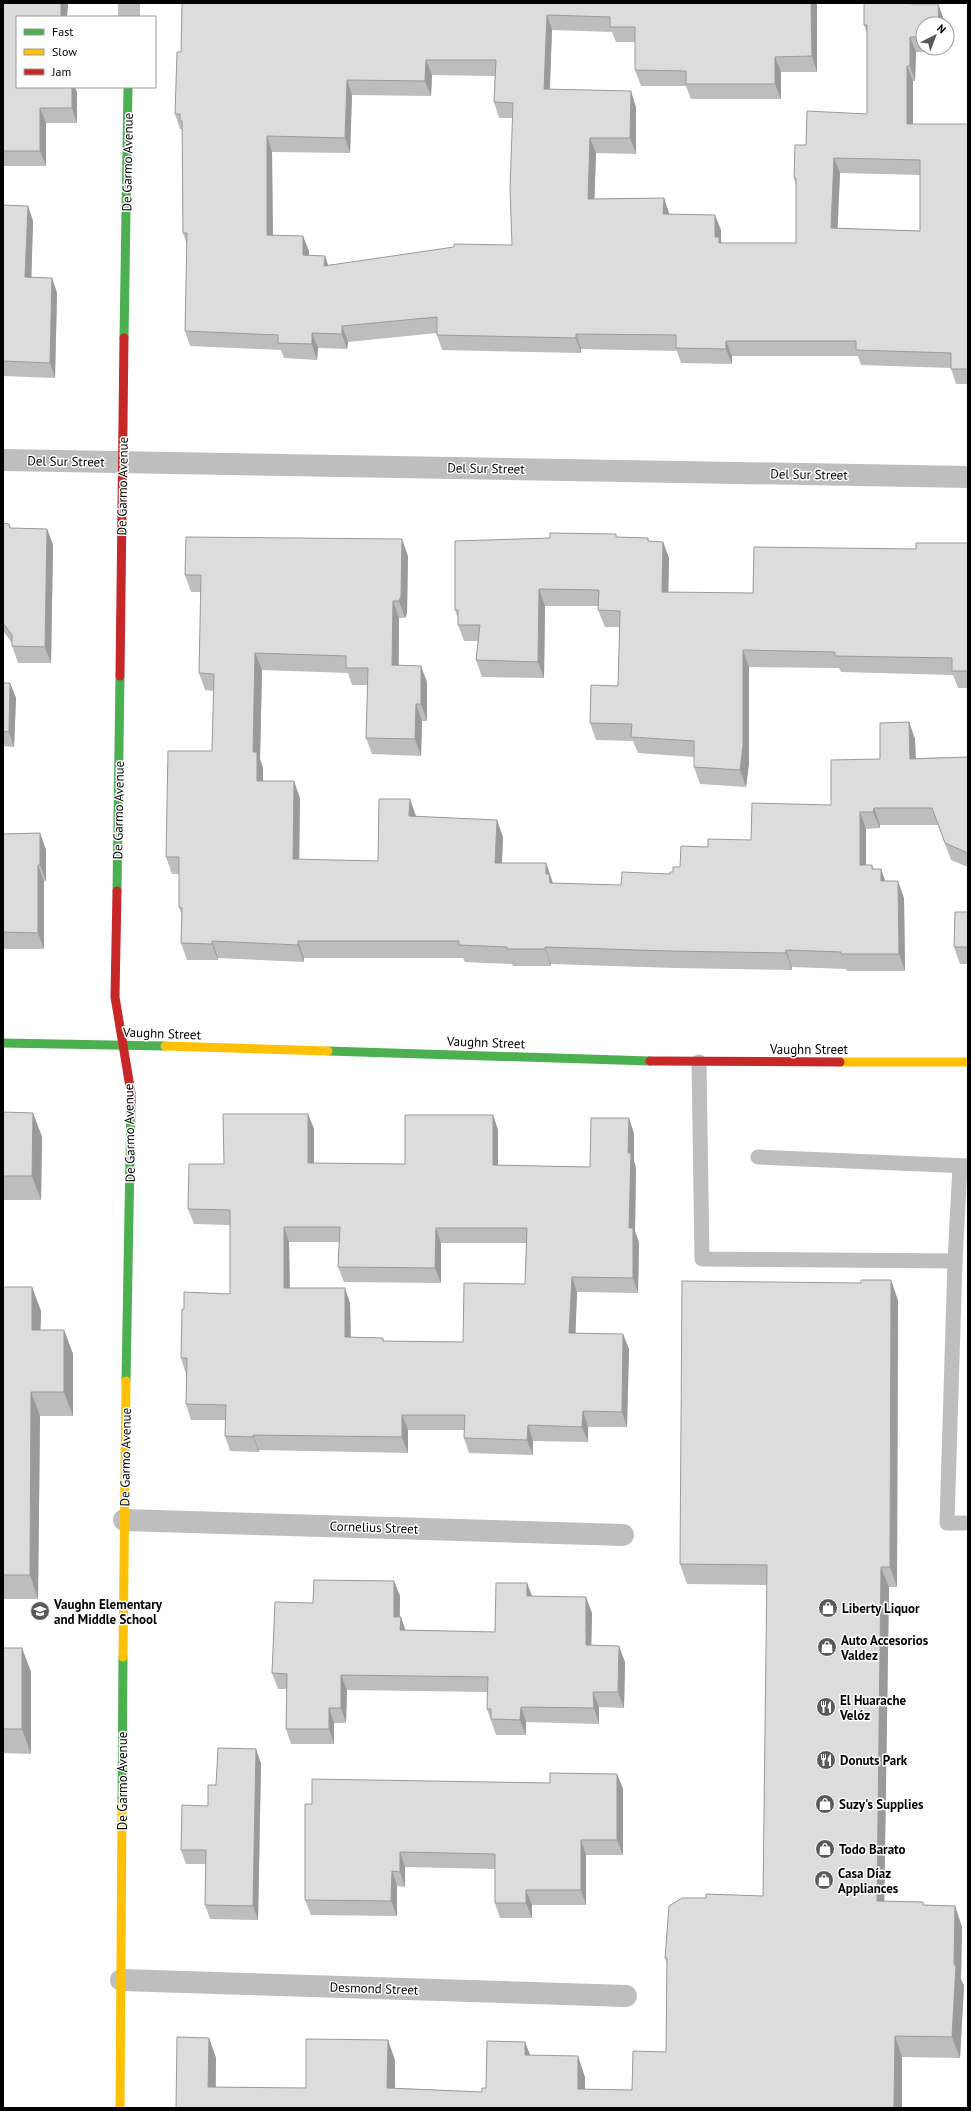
<svg xmlns="http://www.w3.org/2000/svg" width="971" height="2111" viewBox="0 0 971 2111" font-family="'PT Sans',sans-serif">
	<style>
		.lines { fill: none; stroke-linecap: round; stroke-linejoin: round }
		.lane { stroke: #bebebe; stroke-width: 15 }
		.street { stroke: #bebebe; stroke-width: 22 }
		.fast { stroke: #4caf50; stroke-width: 9 }
		.slow { stroke: #ffc107; stroke-width: 9 }
		.jam { stroke: #c62828; stroke-width: 9 }
		.wall { fill: #bdbdbd; fill-rule: evenodd }
		.shaded-wall { fill: #9a9a9a }
		.building { fill: #dcdcdc; stroke: #9a9a9a; fill-rule: evenodd }
		.labels { text-anchor: middle; stroke-width: 3; stroke-linejoin: round; paint-order: stroke }
		.street-label { font-size: 13px; fill: #000; stroke: #fff }
		.poi-label { font-size: 13px; font-weight: bold; fill: #000; stroke: #fff; text-anchor: start }
	</style>
	<rect width="100%" height="100%" fill="#fff"/>
	<g class="lines">
		<g class="lane">
			<path d="M699,1062l3,197 253,2 -8,262h21"/>
			<path d="M758,1157l210,9"/>
			<path d="M955,1261l5,-95"/>
		</g>
		<g class="street">
			<path d="M129,17v-14"/>
			<path d="M3,460l965,17"/>
			<path d="M124,1520l499,15"/>
			<path d="M121,1980l505,16"/>
		</g>
		<g class="fast">
			<path d="M124,338l4,-251"/>
			<path d="M117,891l3,-215"/>
			<path d="M3,1043l162,3"/>
			<path d="M328,1051l322,10"/>
			<path d="M126,1381l5,-279"/>
			<path d="M122,1808l1,-151"/>
		</g>
		<g class="slow">
			<path d="M165,1046l163,5"/>
			<path d="M840,1062h128"/>
			<path d="M123,1657l3,-276"/>
			<path d="M120,2108l2,-300"/>
		</g>
		<g class="jam">
			<path d="M120,676l4,-338"/>
			<path d="M117,891l-2,106 16,96v9"/>
			<path d="M650,1061l190,1"/>
		</g>
	</g>
	<g class="wall">
		<path d="M3,3h65l-1,14h-50v70l60,5v31h-31v43h-43z"/>
		<path d="M182,3h635v69h-36v27h-90l-5,-13h-45l-6,-16v-28h-19l-4,-10 -60,-2 -2,59 86,18v47l-40,-1 -2,46 70,-1 5,16 52,16v13h75v-58l-2,-7 12,-33 61,-31v-80l-3,-9v-22h52v1h22l6,16 -21,4v24h21v4h-28l-1,29h-2v43h55v260h-12l-5,-16 -90,-3 -3,-9h-126v8l-51,-1 -4,-12 -96,-2v4l-139,-3 -5,-15v-2l-89,9 -1,7 -29,-1 -1,12 -33,-2 -3,-8 -91,-4 -5,-15 2,-86 -4,-12 -1,-104h-2l-5,-15 6,-62zM432,75l63,1 -1,26 5,16h14l-1,127 -184,20 -3,-9 -16,-1v-4l-36,-16 -1,-83 78,1 2,-58 79,1zM840,173l80,2v56l-83,-3z"/>
		<path d="M3,205l25,1 5,15 -2,56 21,1 5,15 -2,85 -52,-2z"/>
		<path d="M3,523l6,1 2,4 36,1 6,16 -2,118h-33l-6,-17v-3l-9,-12z"/>
		<path d="M617,537l31,1 1,3 14,1 6,16 -1,35h85l163,-44 52,-6v145h-10l-5,-13 -112,-3 -2,-4 -90,-1v96l-3,24 -46,-3 -6,-17v-10l-56,-4 -5,-12 -37,-1 -6,-17 28,-37 2,-59h-15l-7,-17 1,-4h-54l-1,72 -62,-1 -6,-17 2,-19h-14l-6,-16v-7l-3,-8z"/>
		<path d="M408,556l-1,57 -2,5h-6v47l28,17v39h-5l-1,35 -49,-2 -6,-16 2,-53h-16l-4,-12 -86,-3 -2,89 3,9v13l37,17 -1,62 79,1 38,-44 87,20 -1,26h44l7,20 68,2 49,-11 38,-27 43,-7 80,-35 49,-46 29,-37 6,17 1,19 52,-1v110l-17,-7 -13,-35h-58v3l-14,1v36h6l2,4h7l4,12 19,17 1,73h-58l-1,-2 -54,-2v3l-117,-2 -124,-4v2h-38l-1,-2 -47,-2 -2,-4h-159v4l-86,-4v2h-31l-6,-17 1,-28 -3,-8v-33h-7l-6,-17 46,-106 2,-60 -9,-1 -6,-17 2,-81h-10l-6,-17z"/>
		<path d="M3,683h7l6,15 -2,49 -11,-1z"/>
		<path d="M40,833l6,17v31h-2v68h-41v-115z"/>
		<path d="M968,912v52h-8l-6,-17z"/>
		<path d="M3,1112l30,1 9,24 -1,63h-38z"/>
		<path d="M308,1114l6,15v34l91,1 88,-49 5,15v35l92,2 39,-49 5,16v27l2,7 -1,63 4,12 -1,50 -61,-1 -2,41 54,16 -2,78h-39v15l-55,-1v14l-64,-2 -5,-15v-8h-56v23l-149,-3v2l-29,-1 -5,-15v-16h-34l-5,-16v-30l-5,-16 3,-49 46,-15v-69l-36,-1 -6,-15 36,-45zM289,1242h50l-1,25 6,15 97,1v-40h85l-1,41 -62,58 -79,-1 -1,-3 -32,-1 -1,-34 -60,-15z"/>
		<path d="M3,1287h29l9,24 -1,19h24l9,24v62h-33l-2,183h-35z"/>
		<path d="M898,1300l-1,287h-8l-5,314 39,1 1,3 31,1 7,21 -1,52 3,7 -4,72 -58,-1v51h-726l33,-70 7,20v29l90,1 89,-28v28l87,4 4,-4 44,-33 55,22v12l47,1 34,-38 1,-88 -2,-6 41,-60 57,-2 4,-311 -80,-1 -7,-20z"/>
		<path d="M394,1581l6,15v21h1l4,13 90,2 37,-36 60,17 -1,33 34,16 -1,46 -25,-1v17l-73,-2v13h-30l-9,-26 1,-17 -141,-2 -1,33h-12v21h-43l-5,-15 1,-40h-9l-6,-16 41,-70z"/>
		<path d="M3,1648h19l9,24v82l-28,-1z"/>
		<path d="M261,1763l-3,157 -48,-1 -5,-14 1,-41h-20l-5,-14 27,-44 8,-21z"/>
		<path d="M617,1774l6,15v66h-37v50h-54v13h-32l-5,-15v-34l-90,-2v20l-8,-1v30l-86,-1 -6,-15 7,-96 238,-21z"/>
	</g>
	<g class="shaded-wall">
		<path d="M61,3h7l-1,14h-6z"/>
		<path d="M811,3h6v69l-5,-16z"/>
		<path d="M938,4l6,16v4h-5z"/>
		<path d="M547,15l5,15 -3,74 -5,-15z"/>
		<path d="M910,37l6,15 -1,29 -5,-15z"/>
		<path d="M775,57l6,15v27l-6,-15z"/>
		<path d="M426,60l6,15 -1,21 -6,-15z"/>
		<path d="M907,66l6,15v58l-6,-15z"/>
		<path d="M347,80l5,15 -2,58 -5,-15z"/>
		<path d="M72,87h3l2,5v31l-5,-15z"/>
		<path d="M631,91l5,16v47l-6,-16z"/>
		<path d="M40,108l6,15v43l-6,-15z"/>
		<path d="M267,136l5,16 1,98 -6,-15z"/>
		<path d="M590,138l6,15 -2,61 -6,-15z"/>
		<path d="M834,158l6,15 -3,70 -6,-15z"/>
		<path d="M664,198l5,15v16l-6,-15z"/>
		<path d="M28,206l5,15 -2,71 -6,-15z"/>
		<path d="M715,215l6,15v11l4,12 -10,-16z"/>
		<path d="M303,236l6,15 -1,19 -5,-15z"/>
		<path d="M325,256l5,15 -6,-5z"/>
		<path d="M52,278l5,15 -2,85 -5,-15z"/>
		<path d="M342,326l6,16 -1,7 -5,-15z"/>
		<path d="M312,333l6,15 -1,12 -5,-16z"/>
		<path d="M576,334l5,15v4l-5,-15z"/>
		<path d="M726,341l6,15v8l-6,-15z"/>
		<path d="M47,529l6,16 -2,118 -6,-16z"/>
		<path d="M402,539l6,17 -1,57 -2,5 -6,-17z"/>
		<path d="M663,542l6,16 -1,51 -6,-17z"/>
		<path d="M539,589l6,17 -1,72 -6,-16z"/>
		<path d="M393,601l6,17 -1,64 -6,-17z"/>
		<path d="M743,650l6,17v96l-3,24 -6,-17z"/>
		<path d="M255,653l7,17 -2,89 3,9v29l-6,-16 -4,-29z"/>
		<path d="M421,666l6,16v39l-6,-17z"/>
		<path d="M10,683l6,15 -2,49 -5,-15z"/>
		<path d="M416,704l6,17 -1,35 -6,-17z"/>
		<path d="M909,722l6,17 1,36 -6,-16z"/>
		<path d="M294,781l6,17 -1,78 -6,-17z"/>
		<path d="M410,799l6,17 -1,17 -6,-17z"/>
		<path d="M874,808l6,17v3l-7,-16z"/>
		<path d="M860,812l6,17v53l-6,-17z"/>
		<path d="M497,820l6,17 -2,43 -6,-17z"/>
		<path d="M40,833l6,17v31l-6,-16z"/>
		<path d="M546,863l9,27 1,9 -10,-25z"/>
		<path d="M38,865l6,16v68l-6,-16z"/>
		<path d="M881,869l6,17 -6,-5z"/>
		<path d="M898,881l6,17 1,73 -6,-17z"/>
		<path d="M212,941l6,17v2l-6,-16z"/>
		<path d="M298,941l6,17v4l-6,-17z"/>
		<path d="M545,947l6,17v2l-6,-17z"/>
		<path d="M786,950l6,17v3l-6,-17z"/>
		<path d="M33,1113l9,24 -1,63 -9,-24z"/>
		<path d="M308,1114l6,15v50l-6,-16z"/>
		<path d="M493,1115l5,15v50l-5,-15z"/>
		<path d="M629,1118l5,16v27l2,7 -1,63 4,12 -1,50 -5,-15 -4,-50 -1,-75z"/>
		<path d="M284,1227l5,15 1,61 -6,-15z"/>
		<path d="M436,1228l5,15v40l-6,-15z"/>
		<path d="M572,1277l5,15 -2,56 -6,-15z"/>
		<path d="M891,1280l7,20 -1,287 -7,-20z"/>
		<path d="M32,1287l9,24 -1,43 -8,-24z"/>
		<path d="M345,1288l5,15 1,50 -6,-16z"/>
		<path d="M64,1330l9,24v62l-9,-24z"/>
		<path d="M623,1334l6,15 -2,78 -5,-15z"/>
		<path d="M31,1392l9,24 -2,183 -8,-24z"/>
		<path d="M583,1411l5,16v15l-6,-15z"/>
		<path d="M402,1415l6,15v23l-6,-16z"/>
		<path d="M528,1425l5,16v14l-6,-15z"/>
		<path d="M253,1435l6,15v2l-6,-15z"/>
		<path d="M881,1567l8,20 -5,334 -7,-20z"/>
		<path d="M394,1581l6,15 -1,36 -5,-15z"/>
		<path d="M527,1583l6,15 -6,-2z"/>
		<path d="M586,1597l6,16 -1,48 -5,-16z"/>
		<path d="M401,1617l5,15 -6,-2z"/>
		<path d="M619,1646l6,16 -1,46 -6,-16z"/>
		<path d="M22,1648l9,24v82l-9,-25z"/>
		<path d="M341,1675l6,15 -1,33 -5,-15z"/>
		<path d="M593,1692l6,15v17l-5,-16z"/>
		<path d="M521,1707l5,15v13l-6,-15z"/>
		<path d="M329,1708l5,15v21l-5,-15z"/>
		<path d="M256,1749l5,14 -3,157 -5,-14z"/>
		<path d="M617,1774l6,15v66l-6,-15z"/>
		<path d="M581,1840l5,15v50l-5,-15z"/>
		<path d="M400,1852l5,15v20l-5,-15z"/>
		<path d="M392,1871l5,15v30l-6,-15z"/>
		<path d="M526,1890l6,15v13l-6,-15z"/>
		<path d="M955,1906l7,21 -1,52 3,7 -4,72 -8,-21z"/>
		<path d="M895,2036l7,21v51h-8z"/>
		<path d="M209,2038l7,20 -1,49 -7,-20z"/>
		<path d="M388,2040l7,20v48l-8,-20z"/>
		<path d="M525,2042l8,20 -8,-7z"/>
		<path d="M578,2056l7,21v31l-7,-19z"/>
	</g>
	<g class="building">
		<path d="M3,3h58v14h-44v70h55v21h-32v43h-37z"/>
		<path d="M182,3h629l1,53 -37,1v27h-89v-13l-51,-1v-43h-25v-10l-63,-2 -3,74 87,2 -1,47h-40l-2,61 76,-1 -1,16 52,1v22h4v6h77v-65h-2l1,-33h11l1,-34 60,3v-89h-3v-22h46v1h28l1,20h-16v13h-13v29h-3v58h61v245h-17v-16l-95,-3v-9h-130v8l-50,-1v-13l-100,-1v4l-139,-3v-18l-95,9v8l-30,-1v11l-34,-1v-8l-93,-4 2,-98h-4l-1,-112h-2v-7h-5l2,-62h4zM426,60h70l-2,42 19,1 -3,86 2,56 -58,-1v3l-130,19 1,-10 -22,-1v-19l-36,-1v-99l78,2 2,-58 78,1zM834,158l86,2v71l-89,-3z"/>
		<path d="M3,205l25,1 -3,71 27,1 -2,85 -47,-2z"/>
		<path d="M3,523l6,1 1,4 37,1 -2,118 -33,-1v-11l-9,-12z"/>
		<path d="M550,533l66,1v3l32,1v3l15,1 -1,50 91,1 1,-46 162,2v-6h52v128h-16v-13l-117,-2v-4l-92,-2v96l-3,24 -46,-3v-26l-63,-4 1,-13 -42,-1 1,-38 27,1 2,-75 -22,-1 1,-20 -60,-1 -1,73 -62,-2 4,-35h-22v-15h-3v-69l95,-3z"/>
		<path d="M186,537l216,2 -1,57 -2,5h-6l-1,64 29,1v38h-5l-1,35 -49,-1 2,-70h-22v-12l-91,-3 -2,99h4v29h37l-1,78 85,2 1,-62h31l-1,17 88,4 -2,43h51v11h3l1,9 71,2 1,-13 48,2v-2h3v-5h7l1,-21 27,1v-8l43,1 1,-37 79,2v-45l49,-1v-36l29,-1 1,37 58,-2v96l-23,-10 -13,-35h-58l-1,4h-13v53h12v4h9v12h17l1,73h-58v-2l-55,-2v3l-117,-2 -124,-4v2h-38v-2l-48,-2v-4h-161v4l-86,-4v3l-31,-1 1,-35 -3,-1v-50h-13l2,-106h44l2,-77 -15,-1 2,-98h-16z"/>
		<path d="M3,683h7l-1,49 -6,-1z"/>
		<path d="M40,833v32h-2v68l-35,-1v-98z"/>
		<path d="M955,912h13v35h-14z"/>
		<path d="M3,1112l30,1 -1,63h-29z"/>
		<path d="M223,1114h85v49l97,1v-49h88v50l97,2 1,-49h38l-1,35h3l-2,75h4v50l-61,-1 -3,56 54,1 -1,78 -39,-1 -1,16 -54,-2 -1,15 -63,-2 1,-23h-63v22l-149,-2v2l-28,-1 1,-31 -40,-1 1,-46h-6l1,-49h2v-17l46,2v-84l-42,-1 1,-45h35zM284,1227h56l-2,40 97,1 1,-40h91l-2,56 -61,-1 -1,59 -80,-1v-3l-38,-1v-49h-61z"/>
		<path d="M861,1280h30l-1,287h-9l-4,334 46,1v3l32,1 -1,59h2l-4,72 -57,-1 -1,72h-718l1,-71 32,1 -1,49 98,1v-49l82,1 -1,48 95,4v-4h4l1,-47 38,1v13l53,1v33l54,1 1,-39 33,1 1,-94h-2l4,-52 13,-8h24v-4l57,2 4,-331 -87,-1 2,-283 179,2z"/>
		<path d="M3,1287h29v43h32v62h-33l-1,183h-27z"/>
		<path d="M314,1580l80,1v36h7l-1,13 95,2 1,-49h31v13l59,1v48l33,1 -1,46h-25l1,16 -73,-1 -1,13 -29,-1v-10h-4l1,-32 -147,-2v33h-12v21h-43l1,-55 -15,-1 3,-71 38,1z"/>
		<rect x="3" y="1648" width="19" height="81"/>
		<path d="M218,1748l38,1 -3,157 -48,-1 1,-55h-25l1,-45 26,1v-21h8z"/>
		<path d="M550,1773l67,1v66h-36v50h-55v13h-31v-49l-95,-2v20l-8,-1 -1,30 -86,-1v-96h7v-25l238,4z"/>
	</g>
	<defs>
		<g id="shop-disc" transform="scale(1)"><circle r="9.5" fill="#595959" stroke="#fff"/><path d="M-5-2.5h2.3a2.7 3.5 0 0 1 5.4 0H5L5.5 6h-11ZM-1.5-2.5h3a1.5 2.3 0 0 0-3 0Z" fill="#fff"/></g>
		<g id="school-disc" transform="scale(1)"><circle r="9.5" fill="#595959" stroke="#fff"/><path d="M0-5L7-2L0 1L-7-2ZM-4 1L0 2.5L4 1V4Q0 6-4 4Z" fill="#fff"/></g>
		<g id="restaurant-disc" transform="scale(1)"><circle r="9.5" fill="#595959" stroke="#fff"/><path d="M-5-6h1v4h1v-4h1v4h1v-4h1v5L-1.5 .5V6h-2V.5L-5-1ZM5-6V6H3V1.5H1.5Q1.5-4 5-6Z" fill="#fff"/></g>
	</defs>
	<g fill-rule="evenodd">
		<use href="#shop-disc" x="828" y="1608"/>
		<use href="#school-disc" x="40" y="1611"/>
		<use href="#shop-disc" x="827" y="1647"/>
		<use href="#restaurant-disc" x="826" y="1707"/>
		<use href="#restaurant-disc" x="826" y="1760"/>
		<use href="#shop-disc" x="825" y="1804"/>
		<use href="#shop-disc" x="825" y="1849"/>
		<use href="#shop-disc" x="824" y="1880"/>
	</g>
	<g class="labels">
		<g class="street-label">
			<text transform="translate(127 162) rotate(-89)" y="5">De Garmo Avenue</text>
			<text transform="translate(66 461) rotate(1)" y="5">Del Sur Street</text>
			<text transform="translate(486 468) rotate(1)" y="5">Del Sur Street</text>
			<text transform="translate(809 474) rotate(1)" y="5">Del Sur Street</text>
			<text transform="translate(122 486) rotate(-89)" y="5">De Garmo Avenue</text>
			<text transform="translate(118 810) rotate(-89)" y="5">De Garmo Avenue</text>
			<text transform="translate(162 1033) rotate(2)" y="5">Vaughn Street</text>
			<text transform="translate(486 1042) rotate(2)" y="5">Vaughn Street</text>
			<text x="809" y="1054">Vaughn Street</text>
			<text transform="translate(129 1133) rotate(-91)" y="5">De Garmo Avenue</text>
			<text transform="translate(125 1457) rotate(-89)" y="5">De Garmo Avenue</text>
			<text transform="translate(374 1527) rotate(2)" y="5">Cornelius Street</text>
			<text transform="translate(122 1781) rotate(-90)" y="5">De Garmo Avenue</text>
			<text transform="translate(374 1988) rotate(2)" y="5">Desmond Street</text>
		</g>
		<g class="poi-label">
			<text x="54" y="1609">Vaughn Elementary<tspan x="54" dy="15">and Middle School</tspan></text>
			<text x="842" y="1613">Liberty Liquor</text>
			<text x="841" y="1645">Auto Accesorios<tspan x="841" dy="15">Valdez</tspan></text>
			<text x="840" y="1705">El Huarache<tspan x="840" dy="15">Velóz</tspan></text>
			<text x="840" y="1765">Donuts Park</text>
			<text x="839" y="1809">Suzy's Supplies</text>
			<text x="839" y="1854">Todo Barato</text>
			<text x="838" y="1878">Casa Díaz<tspan x="838" dy="15">Appliances</tspan></text>
		</g>
	</g>
	<rect width="971" height="2111" fill="none" stroke="#000000" stroke-width="8"/>
	<rect x="16" y="16" width="140" height="72" fill="#ffffff" stroke="#999999"/>
	<rect x="24" y="29" width="20" height="6" fill="#4caf50" stroke="#999999"/>
	<text x="52" y="36" font-size="12" fill="#000000">Fast</text>
	<rect x="24" y="49" width="20" height="6" fill="#ffc107" stroke="#999999"/>
	<text x="52" y="56" font-size="12" fill="#000000">Slow</text>
	<rect x="24" y="69" width="20" height="6" fill="#c62828" stroke="#999999"/>
	<text x="52" y="76" font-size="12" fill="#000000">Jam</text>
	<g transform="translate(935 36) rotate(42)"><circle r="19" fill="#ffffff" stroke="#999999"/>
	<path d="M0-3L7 15L0 10L-7 15Z" fill="#595959"/>
	<text y="-6" font-size="11" font-weight="bold" text-anchor="middle" fill="#000000">N</text>
	</g>
</svg>
